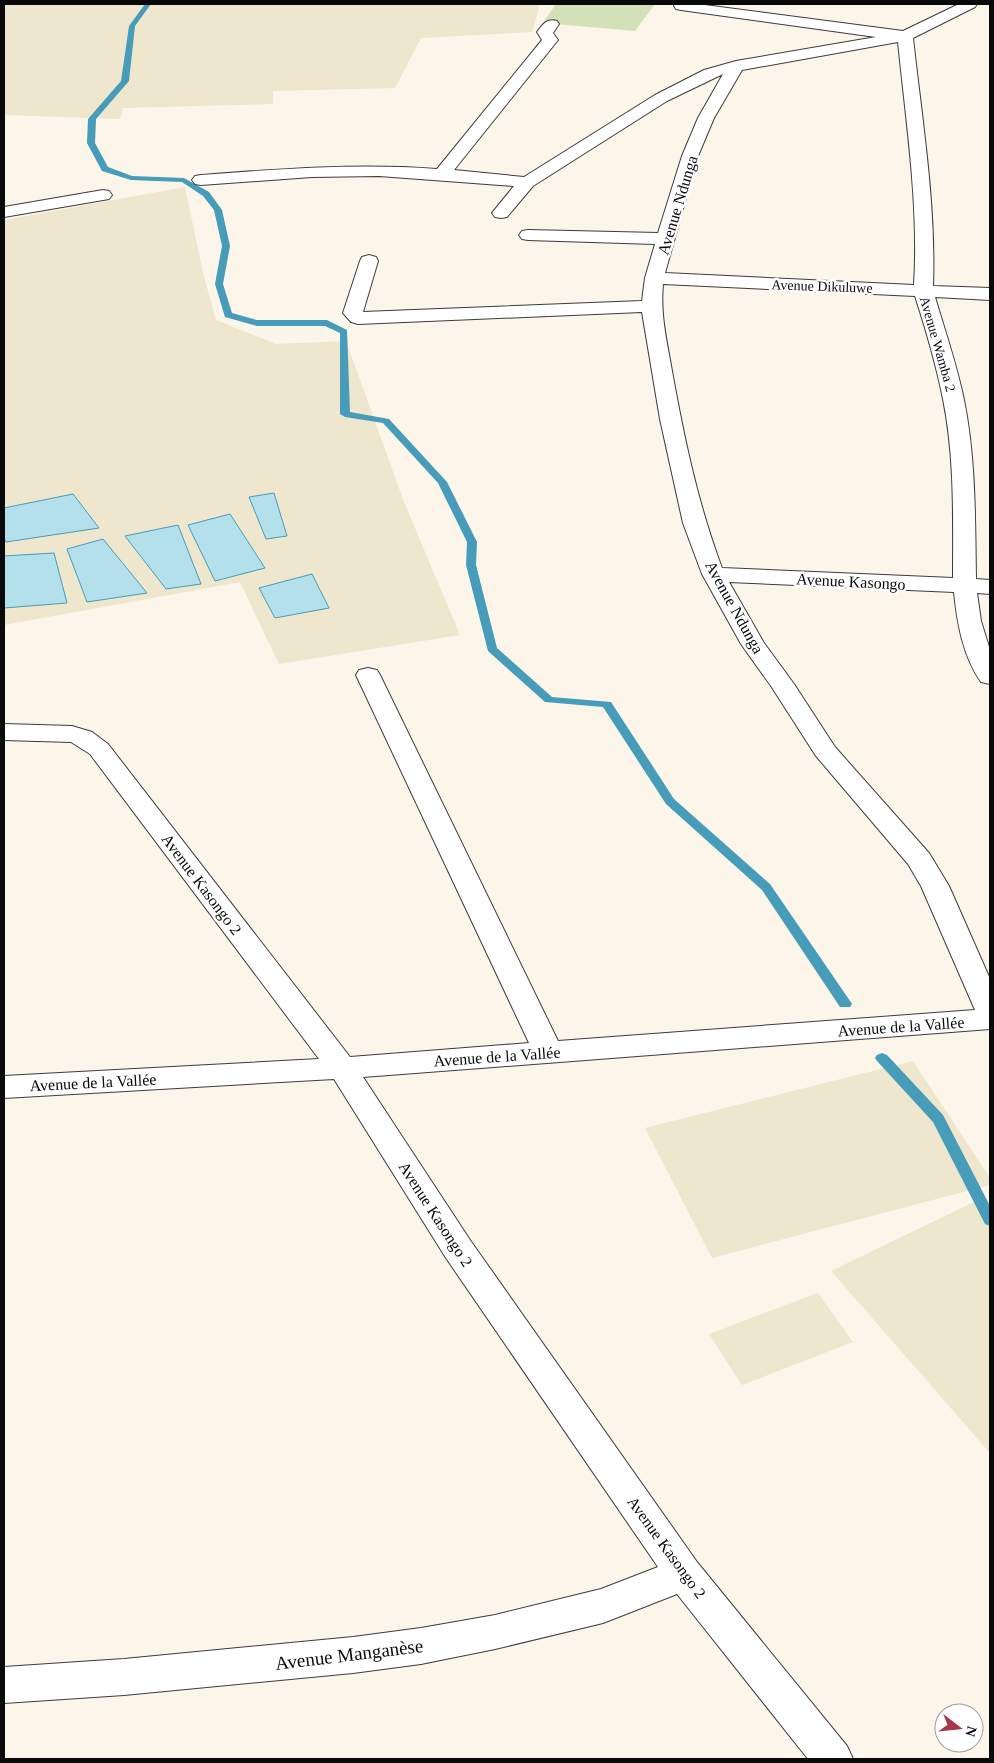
<svg xmlns="http://www.w3.org/2000/svg" width="994" height="1763" viewBox="0 0 994 1763" font-family="'Times New Roman',serif">
	<style>
		.farmland { fill: #eee6cd }
		.green { fill: #d3e1b8 }
		.water { fill: #b4e0ec; stroke: #469cb9 }
		.lines { fill: none; stroke-linecap: round; stroke-linejoin: round }
		.stream { fill: #469cb9; fill-rule: evenodd }
		.minor-casing { stroke: #3c3c3c; stroke-width: 2 }
		.minor { fill: #fff; fill-rule: evenodd }
		.labels { text-anchor: middle; stroke-width: 5; stroke-linejoin: round; paint-order: stroke }
		.far-street-label { font-size: 14px; fill: #090909; stroke: #fff }
		.street-label { font-size: 16px; fill: #090909; stroke: #fff }
		.near-street-label { font-size: 19px; fill: #090909; stroke: #fff }
	</style>
	<rect width="100%" height="100%" fill="#fcf5e9"/>
	<g class="farmland">
		<path d="M4,4h536l-8,28 -111,6 -26,50 -122,3v13l-150,4 -3,11 -116,-4z"/>
		<path d="M185,187l18,86 13,47 60,24 70,-3 58,161 56,133 -181,29 -39,-82 -236,43v-405z"/>
		<path d="M913,1061l77,117v7l-278,73 -67,-130z"/>
		<path d="M978,1200l12,12v241l-159,-182z"/>
		<path d="M818,1293l35,49 -111,43 -33,-51z"/>
	</g>
	<path class="green" d="M556,4h99l-20,27 -92,-8z"/>
	<g class="water">
		<path d="M274,493l13,43 -21,3 -17,-42z"/>
		<path d="M73,494l26,34 -93,14 -2,-4v-30z"/>
		<path d="M230,514l35,54 -50,13 -27,-56z"/>
		<path d="M178,525l23,59 -35,5 -41,-53z"/>
		<path d="M103,539l44,54 -60,9 -20,-53z"/>
		<path d="M54,553l13,50 -63,5v-52z"/>
		<path d="M312,574l17,34 -54,10 -16,-30z"/>
	</g>
	<g class="lines">
		<g class="stream">
			<path d="M145,4h6l-16,22 -6,55 -33,38 -1,24 13,24 24,9 52,2 25,14 13,18 8,36 -7,38 9,29 25,7h70l20,10 3,82 39,7 58,63 30,60 -1,23 21,83 55,49 59,5 63,97 96,85 80,117 2,3 -2,3h-10l-78,-117 -96,-86 -63,-97 -58,-5 -57,-51 -22,-86 1,-23 -29,-59 -55,-60 -38,-6 -5,-3v-81l-15,-7h-68l-32,-9 -10,-33 7,-38 -8,-36 -11,-14 -21,-14 -51,-2 -29,-9 -15,-28 1,-24 33,-38 8,-55z"/>
			<path d="M882,1053l5,2 56,60 47,91v20l-5,-2 -52,-102 -56,-61 -2,-3 2,-3z"/>
		</g>
		<g class="minor-casing">
			<g id="minor">
				<path d="M675,4h22l206,27 56,-27h18l-2,3 -62,31c9,82 23,165 20,248l57,2v12l-55,-3c10,34 22,68 29,103 12,59 11,120 12,179l14,1v14l-13,-1 4,28 9,29v34l-9,-2c-18,-26 -24,-59 -27,-90l-225,-10 35,61 30,41 41,63 94,106 20,33 41,93v50l-627,48 107,163 227,322 150,184 6,13h-45l-131,-165 -74,29 -108,26 -74,15 -68,9 -229,22 -120,8v-36l120,-8 229,-22 68,-9 74,-13 106,-26 57,-22 -212,-309 -112,-179 -330,19v-22l315,-17 -229,-305 -19,-12 -67,-2v-16l68,2 20,6 16,12 242,313 179,-14 -173,-368 3,-5 9,-2 9,2 3,5 178,366 417,-31 -54,-124 -13,-22 -92,-108 -45,-70 -30,-42 -39,-70 -19,-51 -23,-104 -18,-107 -284,12 -7,-2 -8,-9 17,-52 2,-4 7,-2 7,2 2,4 -15,51 279,-11 3,-23 10,-34 -127,-4 -6,-1 -3,-4 3,-4 6,-1 130,3 24,-77 16,-38 25,-44 -56,27 -134,85 -26,31 -6,1 -6,-1 -3,-4 22,-27 -135,-10 -67,1 -111,8 -6,-1 -3,-4 3,-4 6,-1c79,-6 157,-12 236,-6l105,-129 -5,-8c6,-8 10,-14 20,-11l2,3 -6,9 5,7 -104,130 70,7 131,-82 49,-25 32,-9 140,-24 -195,-27 -5,-1 -2,-3zM898,42c8,80 21,162 16,243l-249,-12 33,-117 16,-38 28,-48zM663,284l252,12c11,34 21,68 28,103 12,59 10,120 10,179l-231,-10c-24,-64 -38,-130 -50,-197 -5,-30 -12,-56 -9,-87z"/>
				<path d="M103,190l6,1 3,4 -3,4 -105,18v-10z"/>
			</g>
		</g>
		<use href="#minor" class="minor"/>
	</g>
	<g class="labels">
		<g class="far-street-label">
			<text transform="translate(822 286) rotate(2)" y="5">Avenue Dikuluwe</text>
			<text transform="translate(938 344) rotate(74)" y="5">Avenue Wamba 2</text>
		</g>
		<g class="street-label">
			<text transform="translate(677 205) rotate(-73)" y="6">Avenue Ndunga</text>
			<text transform="translate(851 581) rotate(3)" y="6">Avenue Kasongo</text>
			<text transform="translate(735 607) rotate(61)" y="6">Avenue Ndunga</text>
			<text transform="translate(202 884) rotate(53)" y="6">Avenue Kasongo 2</text>
			<text transform="translate(901 1026) rotate(-4)" y="6">Avenue de la Vallée</text>
			<text transform="translate(497 1056) rotate(-4)" y="6">Avenue de la Vallée</text>
			<text transform="translate(93 1082) rotate(-3)" y="6">Avenue de la Vallée</text>
			<text transform="translate(436 1214) rotate(57)" y="6">Avenue Kasongo 2</text>
			<text transform="translate(667 1547) rotate(54)" y="6">Avenue Kasongo 2</text>
		</g>
		<g class="near-street-label">
			<text transform="translate(349 1654) rotate(-7)" y="7">Avenue Manganèse</text>
		</g>
	</g>
	<rect width="994" height="1763" fill="none" stroke="#090909" stroke-width="10"/>
	<g transform="translate(959 1728) rotate(106)"><circle r="24" fill="#ffffff" stroke="#9d9d9d"/>
	<path d="M0-4L9 19L0 12L-9 19Z" fill="#a5364c"/>
	<text y="-8" font-size="14" font-weight="bold" text-anchor="middle" fill="#090909">N</text>
	</g>
</svg>
